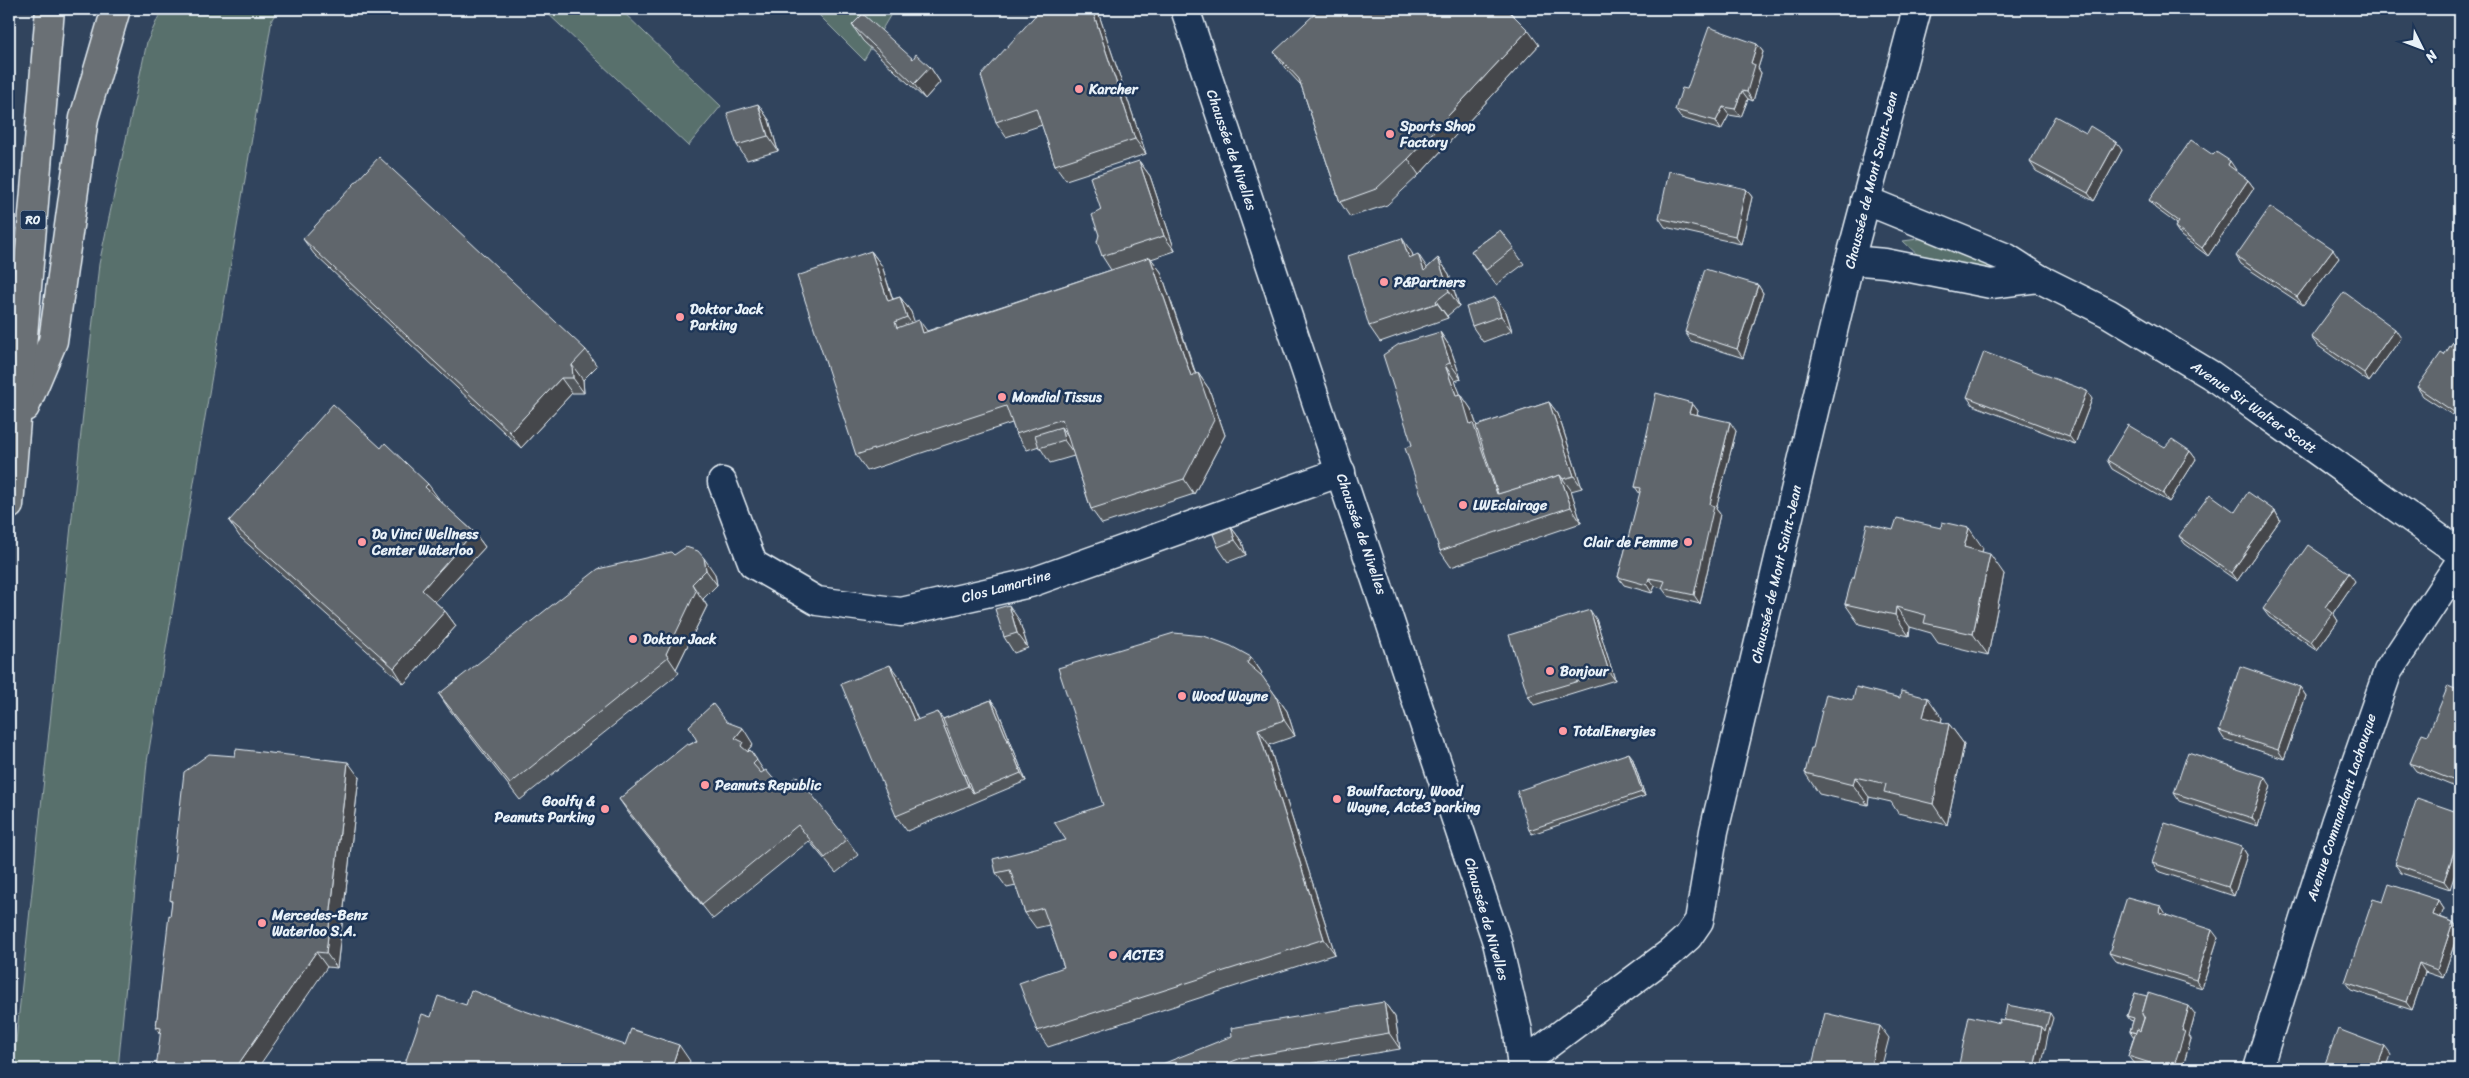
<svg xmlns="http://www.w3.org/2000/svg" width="2469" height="1078" viewBox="0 0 2469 1078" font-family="Sriracha,sans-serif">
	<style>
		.green { fill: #59706c; stroke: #a0b0b2 }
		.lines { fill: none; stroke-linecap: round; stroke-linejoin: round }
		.street-casing { stroke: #e8f1f8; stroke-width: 31 }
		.secondary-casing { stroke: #e8f1f8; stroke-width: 31 }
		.highway-casing { stroke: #e8f1f8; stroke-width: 31 }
		.street { stroke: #1d3557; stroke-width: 28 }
		.secondary { stroke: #1d3557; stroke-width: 28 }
		.highway { stroke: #6a7074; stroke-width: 28 }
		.wall { fill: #53585d; stroke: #e8f1f8 }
		.shaded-wall { fill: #44474c; stroke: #e8f1f8 }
		.building { fill: #61666c; stroke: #e8f1f8 }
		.poi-dot { fill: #ff9aa2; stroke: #1d3557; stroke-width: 2 }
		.labels { text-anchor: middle; stroke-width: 5; stroke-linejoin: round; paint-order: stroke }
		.shield { fill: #1d3557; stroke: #abb9c8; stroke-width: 1 }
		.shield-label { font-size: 12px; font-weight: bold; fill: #e8f1f8 }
		.poi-label { font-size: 14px; font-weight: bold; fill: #e8f1f8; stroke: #1d3557; text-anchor: start }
		.street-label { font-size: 14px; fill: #e8f1f8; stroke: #1d3557 }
	</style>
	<rect width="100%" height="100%" fill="#31445d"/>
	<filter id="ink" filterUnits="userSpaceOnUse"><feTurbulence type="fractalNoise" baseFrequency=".02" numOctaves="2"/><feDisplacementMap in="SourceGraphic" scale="10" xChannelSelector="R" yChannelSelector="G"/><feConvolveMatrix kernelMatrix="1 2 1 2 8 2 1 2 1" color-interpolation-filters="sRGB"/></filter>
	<g filter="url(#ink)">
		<g class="green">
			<path d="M162,9h117l-7,10 -125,743 -29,307h-105l86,-805 48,-222z"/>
			<path d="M543,9h77l101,97 -33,40z"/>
			<path d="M813,9h81l-30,51z"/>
			<path d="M1925,238l75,27 -1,8 -74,-11 -22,-21z"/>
		</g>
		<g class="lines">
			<g class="street-casing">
				<g id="street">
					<path d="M1865,200l142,58 31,20 70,35 103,62 249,178"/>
					<path d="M1850,260l35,3 106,21 47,-6"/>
					<path d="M722,482l31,82 64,37 84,11 129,-29 311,-111"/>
					<path d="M2258,1069l78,-249 52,-149 72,-109"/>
				</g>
			</g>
			<g class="secondary-casing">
				<g id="secondary">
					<path d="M1185,9l312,933 21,89 4,38"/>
					<path d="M1523,1063l147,-110 18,-16 11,-16 15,-90 136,-571 67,-251"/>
				</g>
			</g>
			<g class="highway-casing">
				<g id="highway">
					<path d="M25,407l28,-66 31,-223 32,-109"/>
					<path d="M9,505l41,-496"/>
				</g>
			</g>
			<use href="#street" class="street"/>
			<use href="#secondary" class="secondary"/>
			<use href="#highway" class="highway"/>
		</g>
		<g class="wall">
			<path d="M1097,9l49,145 -80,26 -11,-15 -13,-40 -36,12 -10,-15z"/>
			<path d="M1372,10l167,35 -120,130 -32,30 -37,12 -10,-15 -39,-117 -16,-17 -11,-16z"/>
			<path d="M852,25l61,34 17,8 10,15 -15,17 -62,-58z"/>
			<path d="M1757,44l6,8 -5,16 3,5 -8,28 -5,-2 -7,18 -12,-2 -8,15 -40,-12 -6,-8 12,-21z"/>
			<path d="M758,104l11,16 9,31 -31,9 -10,-15z"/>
			<path d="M2086,133l36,17 -28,51 -58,-30 -6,-9z"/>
			<path d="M2213,155l23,15 -1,1 13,9 6,8 -46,68 -27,-20 -6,-9 2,-3 -22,-16 -6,-8z"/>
			<path d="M1139,161l11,15 25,75 -24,8 10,13 35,102 2,-1 11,16 16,46 -31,59 -92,30 -11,-15 -17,-53 -24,7 -11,-17 -12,4 -11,-16 -4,-11 -145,48 -11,-16 15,-204 11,15 11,33 7,-2 11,15 3,10 13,9 184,-61 -9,-14 -3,-21 2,-25z"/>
			<path d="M1746,189l6,8 -11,47 -76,-17 -6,-9z"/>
			<path d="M1500,230l24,34 -28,21 -25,-34z"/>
			<path d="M303,239l283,111 11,16 -14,14 1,13h-12l-51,55 -207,-194z"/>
			<path d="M1412,253l1,3 14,12 11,-10 11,16 10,32 -12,10 1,2 -68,24 -11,-16z"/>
			<path d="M2236,256l103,2 -36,47 -62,-41z"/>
			<path d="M1758,285l5,8 -20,65 -52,-17 -6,-9z"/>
			<path d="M1506,312l6,19 -29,11 -11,-16z"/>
			<path d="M1440,332l10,15 11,32 -6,2 5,13 11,15 6,17 72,-24 9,12 24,74 -11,3 10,32 -130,44 -11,-16 -28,-106z"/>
			<path d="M2460,332v88l-37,-24 -6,-9 27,-32z"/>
			<path d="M2311,337l90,1 -32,44 -52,-37z"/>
			<path d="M1967,397l125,2 -17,45 -102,-39z"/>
			<path d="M1692,403l6,8 -1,3 39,17 -20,78 4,5 -20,90 -32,-8 -6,-8 -7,-2 -3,7 -28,-8 -6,-8 22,-83 -5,-7z"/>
			<path d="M2165,447l25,4 6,8 -27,43 -57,-33 -5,-9z"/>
			<path d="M381,448l93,84 11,15 -50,55 10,9 11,15 -52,58 -164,-147 -11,-16z"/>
			<path d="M2275,511l5,9 -43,61 -52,-37 -6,-8 56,-24z"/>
			<path d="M1231,527l11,15 4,13 -18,7 -10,-15z"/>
			<path d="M1893,530l90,18 -1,4 22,22 -16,81 -50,-12 -7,-10 -21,-6 -1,9 -50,-12 -14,-20 9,-26z"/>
			<path d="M674,555l41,19 2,11 -14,14 4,7 -31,63 3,4 -159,127 -71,-91 -10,-15z"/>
			<path d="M2355,581l-22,32 5,8 -21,29 -48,-33 -6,-8z"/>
			<path d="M1596,619l19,61 -81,25 -6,-9z"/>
			<path d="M1019,620l9,28 -14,5 -10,-16z"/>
			<path d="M1251,657l11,16 -2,1 27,37 8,25 -26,9 66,209 -287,93 -11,-16 27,-64 -15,-42 -13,3 -11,-15 -9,-27 -9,2 -11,-15 70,-33 37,-35z"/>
			<path d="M901,680l17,40 25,-1 48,-19 6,8 29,73 -119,50 -11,-15z"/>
			<path d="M2300,687l6,9 -22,63 -60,-20 -5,-8z"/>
			<path d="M2460,691v98l-44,-18 -6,-8 18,-28z"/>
			<path d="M1942,718l-1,4 8,2 15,20 -17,81 -49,-12 -7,-11 -22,-5 -1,8 -49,-11 -14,-21 8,-25z"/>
			<path d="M727,722l26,22 -5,6 1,1 1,-1 14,21 17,17 66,51 11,16 -22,18 -27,-32 -96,78 -83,-104 -11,-16 70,-54z"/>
			<path d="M1632,757l13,39 -113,38 -3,-4z"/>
			<path d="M359,777l-22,191 -10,-1 -167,67 -4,-7 16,-124 -2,-3z"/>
			<path d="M2271,786l-13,40 -79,-25 -5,-8z"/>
			<path d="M2460,813l-10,76 -49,-16 -6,-9z"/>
			<path d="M2242,847l5,8 -13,41 -76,-25 -6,-8z"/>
			<path d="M2438,900l6,9 -4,8 13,5 6,8 -16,48 -18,-6 -13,38 -61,-20 -6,-8 38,-80z"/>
			<path d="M2166,914v1l52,23 -16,50 -87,-27 -6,-8z"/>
			<path d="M2135,993l60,21 -6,22 2,3 -9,30h-32l-16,-5 -6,-8 6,-20h-1l-3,-5 3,-10 -3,-1 -3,-4z"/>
			<path d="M1384,1002l11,15 5,32 -122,20h-128z"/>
		</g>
		<g class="shaded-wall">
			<path d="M1092,9h5l49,145 -11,-15z"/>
			<path d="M1528,30l11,15 -120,130 -11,-16z"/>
			<path d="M1757,44l6,8 -5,16 3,5 -8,28 -6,-9 4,-29z"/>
			<path d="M930,67l10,15 -15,17 -11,-15z"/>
			<path d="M1742,91l6,8 -7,18 -6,-8z"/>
			<path d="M758,104l11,16 9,31 -10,-15z"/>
			<path d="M1723,107l6,8 -8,15 -5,-9z"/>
			<path d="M2116,142l6,8 -28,51 -6,-8z"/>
			<path d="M1139,161l11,15 25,75 -11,-15z"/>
			<path d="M2230,161l6,9 -3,4 -5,-9z"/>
			<path d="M2248,180l6,8 -46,68 -6,-8z"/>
			<path d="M1746,189l6,8 -11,47 -6,-8z"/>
			<path d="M1402,238l10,15 7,21 -10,-16z"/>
			<path d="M2333,249l6,9 -36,47 -6,-8z"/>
			<path d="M871,251l11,15 16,50 -10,-15z"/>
			<path d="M1418,254l10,15 -4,2z"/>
			<path d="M1150,257l11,15 40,119 -10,-15z"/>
			<path d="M1438,258l11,16 10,32 -10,-15z"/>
			<path d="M1758,285l5,8 -20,65 -6,-9z"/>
			<path d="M900,297l11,15 7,20 -11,-15z"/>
			<path d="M1495,297l11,15 6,19 -11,-15z"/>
			<path d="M1436,301l11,15 1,2 -11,-15z"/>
			<path d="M919,320l11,15 -7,-2z"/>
			<path d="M2395,329l6,9 -32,44 -5,-9z"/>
			<path d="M1440,332l10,15 11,32 -11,-16z"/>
			<path d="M572,365l11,15 1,13 -11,-15z"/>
			<path d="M1445,365l10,16 9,22 -3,-9 10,15 7,20 26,68 -7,-3 -27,-70 -14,-29z"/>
			<path d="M1198,373l11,16 16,46 -31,59 -10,-15z"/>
			<path d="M561,378l11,15 -51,55 -11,-16z"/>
			<path d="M2087,391l5,8 -17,45 -6,-8z"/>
			<path d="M1549,402l9,12 24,74 -8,-12z"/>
			<path d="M1692,403l6,8 -3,10 -6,-8z"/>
			<path d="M1730,422l6,9 -20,78 4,5 -20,90 -6,-9 16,-91z"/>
			<path d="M1061,427l11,16 3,12 -11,-15z"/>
			<path d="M2190,451l6,8 -27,43 -6,-8z"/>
			<path d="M1560,475l11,15 10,33 -10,-16z"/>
			<path d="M428,484l11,15 -3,4 -11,-16z"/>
			<path d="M2275,511l5,9 -43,61 -6,-8z"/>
			<path d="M1231,527l11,15 4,13 -11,-15z"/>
			<path d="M1969,528l14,20 -5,20 -14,-21z"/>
			<path d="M474,532l11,15 -53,58 -10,-15z"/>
			<path d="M1990,554l14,20 -16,81 -15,-21z"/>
			<path d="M704,558l11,16 2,11 -11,-15z"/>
			<path d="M2349,573l6,8 -22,32 5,8 -21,29 -6,-8 14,-35z"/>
			<path d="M1649,578l6,8 -3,7 -5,-8z"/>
			<path d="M692,584l15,22 -31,63 -10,-15z"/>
			<path d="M1009,605l10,15 9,28 -11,-15z"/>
			<path d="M1896,607l14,20 -1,9 -14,-21z"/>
			<path d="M1590,610l6,9 19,61 -6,-8z"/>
			<path d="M445,611l11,15 -52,58 -10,-16z"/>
			<path d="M1251,657l11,16 -4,5 -11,-15z"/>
			<path d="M890,665l11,15 24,57 -11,-16z"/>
			<path d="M2300,687l6,9 -22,63 -6,-9z"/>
			<path d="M1276,696l11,15 8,25 -11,-16z"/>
			<path d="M1928,698l14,20 -5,20 -14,-21z"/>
			<path d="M991,700l6,8 29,73 -5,-8z"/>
			<path d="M938,712l11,15 24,66 -5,-7z"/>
			<path d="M1949,724l15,20 -17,81 -14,-21z"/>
			<path d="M743,728l10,16 -5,6 5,8 -1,3 -17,-23z"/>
			<path d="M1258,729l11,16 66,209 -11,-15z"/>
			<path d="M1629,753l3,4 13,39 -3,-4z"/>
			<path d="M348,762l11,15 -22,191 -11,-15z"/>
			<path d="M1855,777l14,20 -1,8 -15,-20z"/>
			<path d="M2265,777l6,9 -13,40 -6,-8z"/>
			<path d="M2460,834v25l-10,30 -6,-8z"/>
			<path d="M2242,847l5,8 -13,41 -6,-9z"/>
			<path d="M2438,900l6,9 -6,14 -5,-8z"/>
			<path d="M2161,906l5,8 -1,8 -5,-9z"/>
			<path d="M2453,922l6,8 -16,48 -6,-8z"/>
			<path d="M2212,930l6,8 -16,50 -6,-8z"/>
			<path d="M316,952l11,15 -70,102h-22z"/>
			<path d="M2419,963l6,9 -13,38 -6,-8z"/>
			<path d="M1384,1002l11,15 5,32 -11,-16z"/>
			<path d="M2189,1006l6,8 -6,22 2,3 -9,30h-9l9,-38z"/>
			<path d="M2050,1013l3,5 -5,17 -7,34h-7l8,-42z"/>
			<path d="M1880,1026l9,12 -8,31h-11z"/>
			<path d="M679,1045l11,16 -3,8h-16z"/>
			<path d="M2385,1047l6,8 -5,14h-10z"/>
		</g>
		<g class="building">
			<path d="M1041,9h51l43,130 -80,26 -19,-57 -40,14 -15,-46z"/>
			<path d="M1320,9h51l1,1 1,-1h134l21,21 -120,129 -32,30 -36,13 -41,-123 -25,-27z"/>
			<path d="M863,14l50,45 3,-5 14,13 -16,17 -62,-59z"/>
			<path d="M1709,27l48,17 -6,19 4,2 -8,27 -5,-1 -7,18 -12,-2 -7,14 -41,-11 7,-22 5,1z"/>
			<path d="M758,104l10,32 -31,9 -10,-32z"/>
			<path d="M2055,116l31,17 4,-7 26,16 -28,51 -58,-31z"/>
			<path d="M2191,140l22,15 3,-3 14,9 -2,4 20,15 -46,68 -27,-21 4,-5 -30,-22z"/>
			<path d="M379,157l207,193 -14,15 1,13h-12l-51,54 -207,-193z"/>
			<path d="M1139,161l25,75 -62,20 -5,-14 2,-7 -7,-20 9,-5 -11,-33z"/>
			<path d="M1669,171l77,18 -11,47 -76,-18z"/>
			<path d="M2270,207l63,42 -36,48 -61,-41z"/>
			<path d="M1500,230l14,18 -28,22 -15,-19z"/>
			<path d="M1402,238l7,20 9,-4 6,17 14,-13 11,33 -13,10 1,2 -68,23 -21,-70z"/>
			<path d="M871,251l17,50 12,-4 7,20 -12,5 2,6 22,-8 4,13 227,-76 41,119 7,-3 16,47 -30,59 -93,30 -29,-90 -46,15 -10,-28 -150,49 -59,-179z"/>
			<path d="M1705,269l53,16 -21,64 -52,-17z"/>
			<path d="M2344,292l51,37 -31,44 -53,-36z"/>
			<path d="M1495,297l6,19 -29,10 -6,-19z"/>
			<path d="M1440,332l10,31 -5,2 11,30 5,-1 9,30 3,-1 24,71 63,-19 11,32 -131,44 -35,-103 7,-3 -29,-90 16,-11z"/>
			<path d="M2460,332v84l-43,-29 24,-34 3,2z"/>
			<path d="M1984,352l103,39 -18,45 -102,-39z"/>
			<path d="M1656,393l36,10 -3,10 41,9 -20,82 4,2 -20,89 -32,-7 3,-7 -16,-3 -2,7 -29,-8 23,-89 -6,-1z"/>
			<path d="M1549,402l25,74 -11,3 -3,-4 -62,19 -22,-68z"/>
			<path d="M333,404l48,44 4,-5 43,41 -3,3 49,45 -52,58 23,21 -51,57 -165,-147z"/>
			<path d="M2128,425l37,22 7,-8 18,12 -27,43 -56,-34z"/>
			<path d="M1061,427l3,13 -25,8 -4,-13z"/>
			<path d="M2248,492l27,19 -44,62 -52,-37 31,-42 25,18z"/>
			<path d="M1897,518l44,10 1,-6 27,6 -5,19 26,7 -17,80 -49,-11 2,-8 -30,-8 -1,8 -50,-11 7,-26h2l13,-54 26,6z"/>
			<path d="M1231,527l4,13 -17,7 -5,-13z"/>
			<path d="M2308,545l41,28 -24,34 7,6 -21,29 -48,-33z"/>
			<path d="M686,547l12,4 6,7 2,12 -14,14 4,7 -30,63 2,3 -158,127 -71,-90 159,-125 73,-17 3,3z"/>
			<path d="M1009,605l8,28 -13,4 -9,-28z"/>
			<path d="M1590,610l19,62 -81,24 -19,-61z"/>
			<path d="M1174,633l30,3 27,10 20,11 -4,6 15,13 14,20 8,24 -26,9 66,210 -287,92 -18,-48 45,-16 -21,-59 -18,5 -15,-43 -14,3 -3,-14 73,-19 -12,-18 49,-17 -45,-137z"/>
			<path d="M890,665l24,56 24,-9 30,74 -72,30 -55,-132z"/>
			<path d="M2240,666l60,21 -22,63 -59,-19z"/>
			<path d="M2448,686l12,5v92l-50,-20 12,-30 6,2z"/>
			<path d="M1856,687l44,11 1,-7 27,7 -5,19 26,7 -16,80 -49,-12 2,-8 -31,-7 -2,8 -48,-12 6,-25h2l13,-54 27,6z"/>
			<path d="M991,700l30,73 -48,20 -30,-74z"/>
			<path d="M713,704l14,18 16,6 -8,10 8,4 -2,4 7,6 2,-2 7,10 -4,4 8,9 5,-3 15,18 16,-12 50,63 -22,19 -27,-33 -96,79 -83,-105 68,-55 2,1 8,-4 -8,-15z"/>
			<path d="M236,749l112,13 -22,191 -10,-1 -81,117h-79l5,-41 -5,-1 13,-112 1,1 2,-15 -2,-1 14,-128 25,-18 26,2z"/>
			<path d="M2188,752l77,25 -13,41 -78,-25z"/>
			<path d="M1629,753l13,39 -113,38 -12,-39z"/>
			<path d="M2417,798l43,15v21l-16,47 -49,-17z"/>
			<path d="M2165,823l77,24 -14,40 -76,-24z"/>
			<path d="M2389,884l49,16 -5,15 20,7 -16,48 -18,-7 -13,39 -61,-20 28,-83 10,3z"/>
			<path d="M2127,897l34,9 -1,7 52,17 -16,50 -87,-27z"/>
			<path d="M471,990l54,21 100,34 6,-16 48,16 -8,24h-268l19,-55 9,3 7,-21 28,9z"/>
			<path d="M2135,993l12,3 -5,18 2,4 -4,13 -3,-2 -1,4 -6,-2 4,-13 -7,-2z"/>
			<path d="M2148,993l41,13 -7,25h3l-12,38h-4l-41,-13 9,-27 3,2 5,-15 -3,-2z"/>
			<path d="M1384,1002l5,31 -148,25 -27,11h-64l82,-33 -1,-8z"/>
			<path d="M2007,1005l43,8 -5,18 -3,-4 -38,-7z"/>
			<path d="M1825,1013l55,13 -10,43h-59z"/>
			<path d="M1969,1016l31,7 -1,-4 43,8 -8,42h-76z"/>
			<path d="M2338,1029l47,18 -9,22h-53z"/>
		</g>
	</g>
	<g class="poi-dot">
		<circle cx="1079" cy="89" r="5"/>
		<circle cx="1390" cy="134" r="5"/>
		<circle cx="1384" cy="282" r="5"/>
		<circle cx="680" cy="317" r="5"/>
		<circle cx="1002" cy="397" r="5"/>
		<circle cx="1463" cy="505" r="5"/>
		<circle cx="362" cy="542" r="5"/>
		<circle cx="1688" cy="542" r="5"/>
		<circle cx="633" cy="639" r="5"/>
		<circle cx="1550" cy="671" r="5"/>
		<circle cx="1182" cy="696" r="5"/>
		<circle cx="1563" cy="731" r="5"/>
		<circle cx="705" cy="785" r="5"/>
		<circle cx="1337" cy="799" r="5"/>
		<circle cx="605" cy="809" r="5"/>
		<circle cx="262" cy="923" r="5"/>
		<circle cx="1113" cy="955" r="5"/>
	</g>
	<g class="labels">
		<rect class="shield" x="20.5" y="210.5" width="25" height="19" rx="4"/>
		<g class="shield-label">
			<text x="33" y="224">R0</text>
		</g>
		<g class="poi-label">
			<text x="1089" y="94">Karcher</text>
			<text x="1400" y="131">Sports Shop<tspan x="1400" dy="16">Factory</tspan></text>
			<text x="1394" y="287">P&amp;Partners</text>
			<text x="690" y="314">Doktor Jack<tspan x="690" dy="16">Parking</tspan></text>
			<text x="1012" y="402">Mondial Tissus</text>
			<text x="1473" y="510">LWEclairage</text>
			<text x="372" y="539">Da Vinci Wellness<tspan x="372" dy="16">Center Waterloo</tspan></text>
			<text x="1678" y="547" text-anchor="end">Clair de Femme</text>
			<text x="643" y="644">Doktor Jack</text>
			<text x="1560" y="676">Bonjour</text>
			<text x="1192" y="701">Wood Wayne</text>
			<text x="1573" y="736">TotalEnergies</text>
			<text x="715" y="790">Peanuts Republic</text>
			<text x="1347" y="796">Bowlfactory, Wood<tspan x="1347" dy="16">Wayne, Acte3 parking</tspan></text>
			<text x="595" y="806" text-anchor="end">Goolfy &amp;<tspan x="595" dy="16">Peanuts Parking</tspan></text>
			<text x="272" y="920">Mercedes-Benz<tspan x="272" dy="16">Waterloo S.A.</tspan></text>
			<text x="1123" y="960">ACTE3</text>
		</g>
		<g class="street-label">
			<text transform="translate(1232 150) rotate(71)" y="5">Chaussée de Nivelles</text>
			<text transform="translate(1871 180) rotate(-76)" y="5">Chaussée de Mont Saint-Jean</text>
			<text transform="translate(2254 407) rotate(35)" y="5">Avenue Sir Walter Scott</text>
			<text transform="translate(1362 534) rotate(71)" y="5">Chaussée de Nivelles</text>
			<text transform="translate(1776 574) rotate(-77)" y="5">Chaussée de Mont Saint-Jean</text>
			<text transform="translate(1006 586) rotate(-15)" y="5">Clos Lamartine</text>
			<text transform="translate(2341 807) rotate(-72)" y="5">Avenue Commandant Lachouque</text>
			<text transform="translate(1487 919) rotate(74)" y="5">Chaussée de Nivelles</text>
		</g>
	</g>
	<rect width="2469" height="1078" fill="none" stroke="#1d3557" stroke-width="30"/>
	<rect x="15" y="15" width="2439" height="1048" fill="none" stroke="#e8f1f8" stroke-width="2" filter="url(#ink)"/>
	<g transform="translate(2422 48) rotate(132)" stroke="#1d3557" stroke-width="4" paint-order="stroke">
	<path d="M0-4L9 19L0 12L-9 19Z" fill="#e8f1f8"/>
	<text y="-8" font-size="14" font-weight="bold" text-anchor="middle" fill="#e8f1f8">N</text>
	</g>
</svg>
